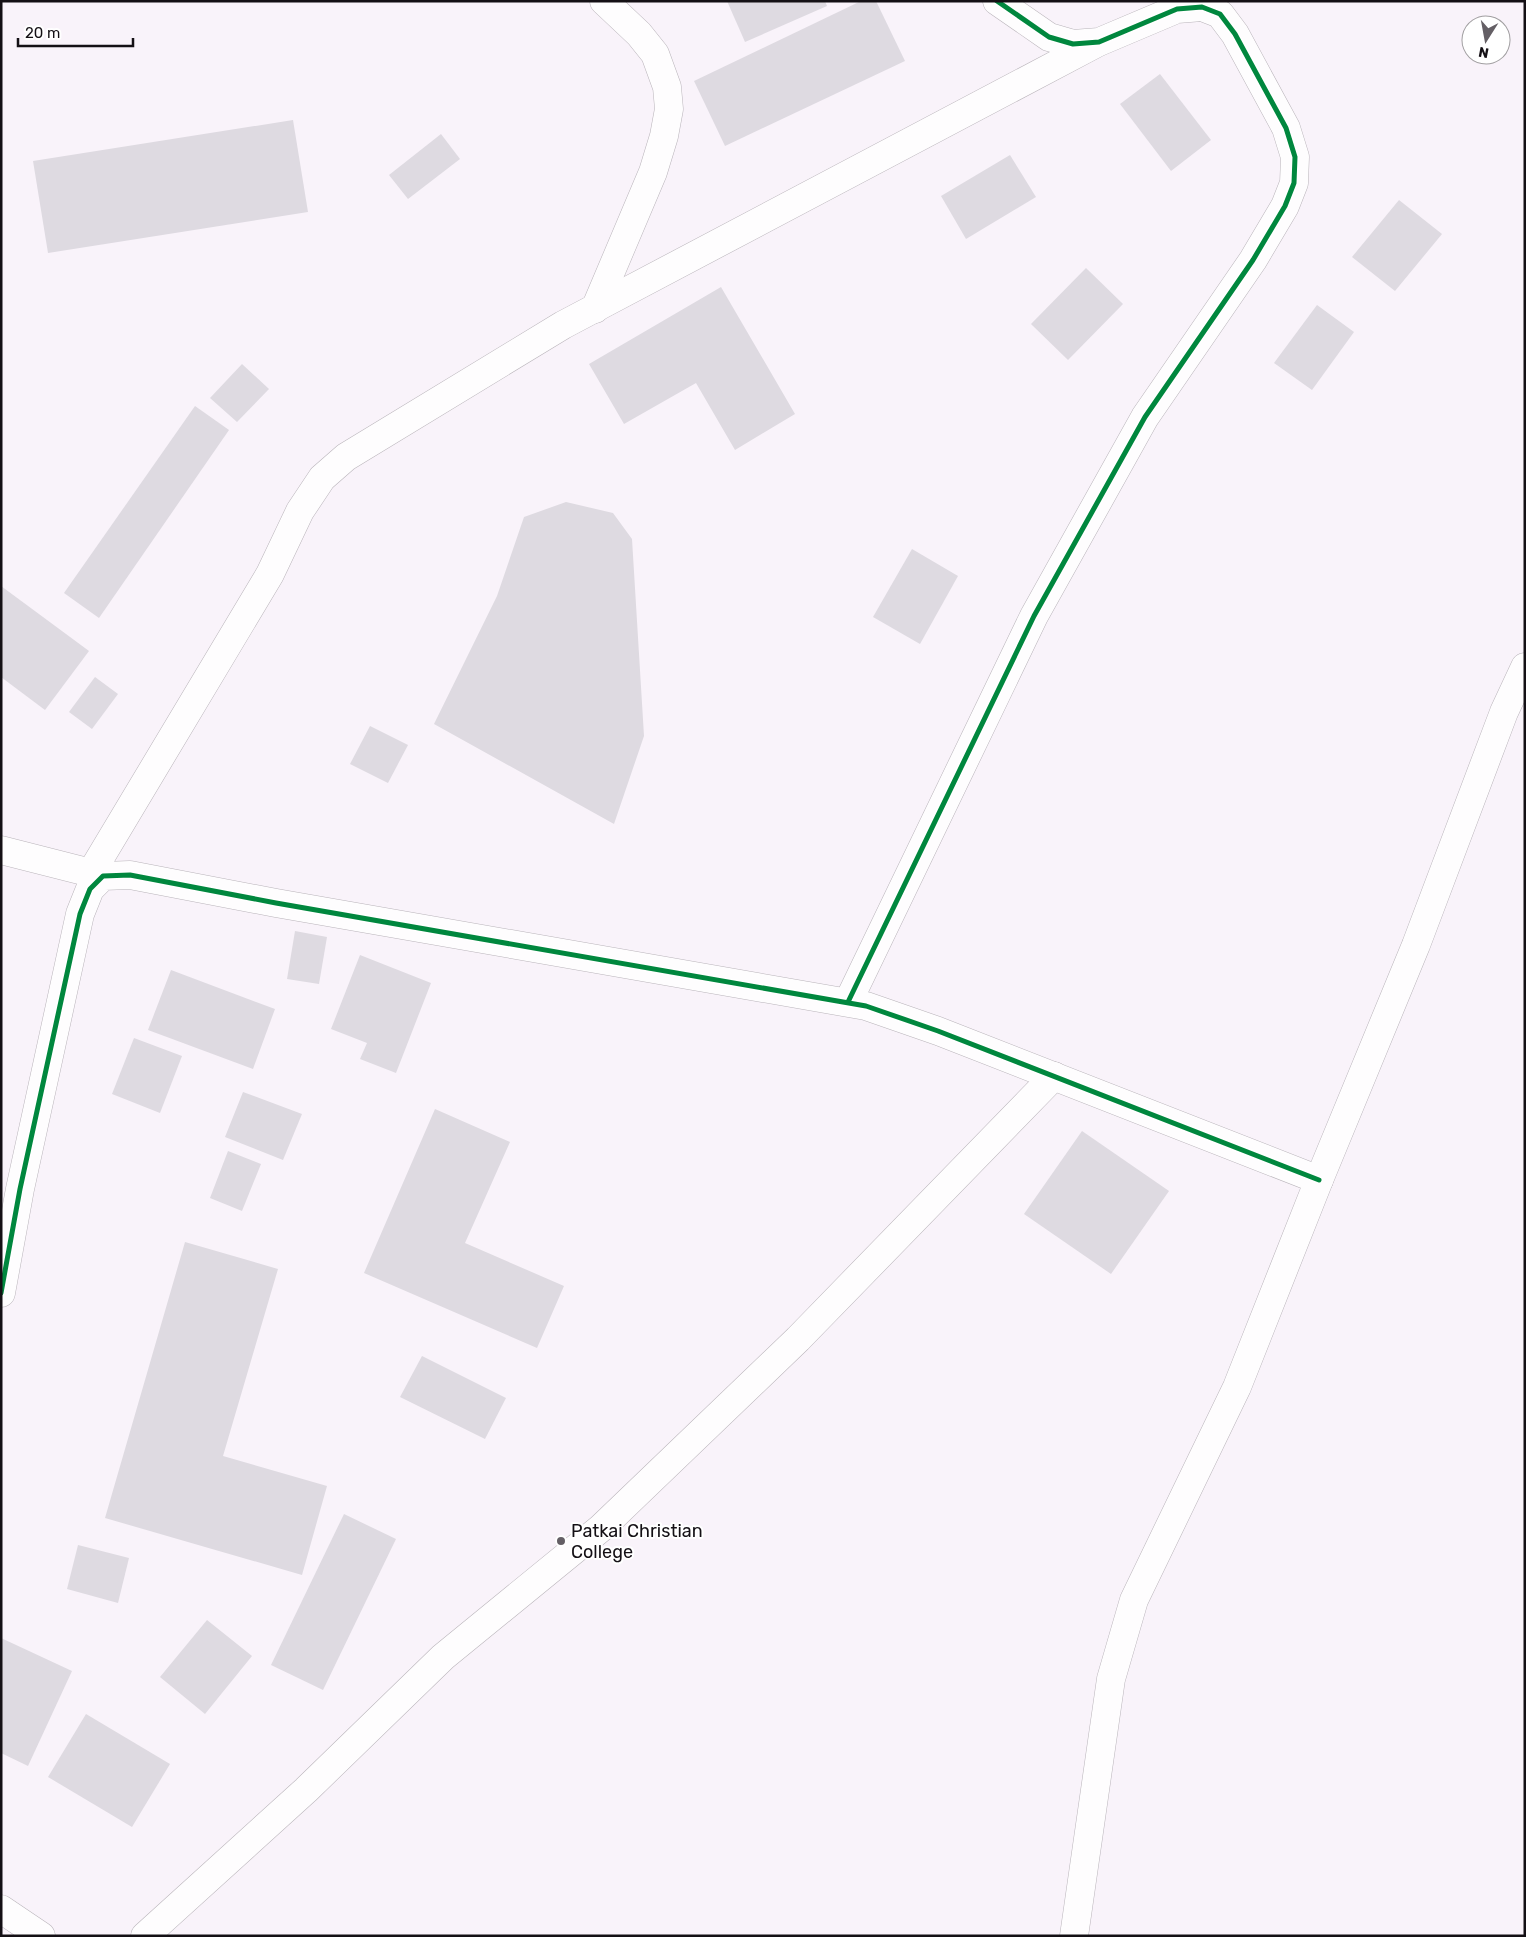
<svg xmlns="http://www.w3.org/2000/svg" width="1526" height="1937" viewBox="0 0 1526 1937" font-family="Rubik,sans-serif">
	<style>
		.building { fill: #dedae1 }
		.lines { fill: none; stroke-linecap: round; stroke-linejoin: round }
		.minor-casing { stroke: #b9b4ba; stroke-width: 29 }
		.minor { stroke: #fefdfe; stroke-width: 28 }
		.cycleway-casing { stroke: #fff; stroke-width: 8 }
		.cycleway { stroke: #00873e; stroke-width: 5 }
		.poi-dot { fill: #645f65; stroke: #fff; stroke-width: 2 }
		.labels { text-anchor: middle; stroke-width: 4; stroke-linejoin: round; paint-order: stroke }
		.poi-label { font-size: 18px; fill: #141015; stroke: #fff; text-anchor: start }
	</style>
	<rect width="100%" height="100%" fill="#f9f3fa"/>
	<g class="building">
		<path d="M727,1h98l2,5 -82,36z"/>
		<path d="M861,1h15l29,60 -180,85 -31,-65z"/>
		<path d="M1160,74l51,66 -40,31 -51,-67z"/>
		<path d="M293,120l15,92 -260,41 -15,-92z"/>
		<path d="M441,134l19,25 -52,40 -19,-24z"/>
		<path d="M1010,155l26,42 -70,42 -25,-43z"/>
		<path d="M1399,200l43,34 -47,57 -43,-34z"/>
		<path d="M1086,268l37,36 -55,56 -37,-36z"/>
		<path d="M721,287l74,127 -60,36 -39,-67 -72,41 -35,-60z"/>
		<path d="M1317,305l37,27 -42,58 -38,-27z"/>
		<path d="M242,364l27,25 -32,33 -27,-24z"/>
		<path d="M195,406l34,24 -130,188 -35,-25z"/>
		<path d="M566,502l47,11 19,26 12,197 -30,88 -180,-100 63,-128 27,-79z"/>
		<path d="M912,549l46,27 -38,68 -47,-27z"/>
		<path d="M1,586l88,65 -44,59 -44,-33z"/>
		<path d="M95,677l23,17 -26,35 -23,-17z"/>
		<path d="M370,726l38,19 -20,38 -38,-19z"/>
		<path d="M295,931l32,6 -8,47 -32,-5z"/>
		<path d="M360,955l71,28 -35,90 -36,-14 7,-16 -36,-14z"/>
		<path d="M171,970l104,39 -22,60 -105,-39z"/>
		<path d="M134,1038l48,18 -22,57 -48,-19z"/>
		<path d="M243,1092l59,22 -19,46 -58,-23z"/>
		<path d="M435,1109l75,33 -45,101 99,43 -27,62 -173,-75z"/>
		<path d="M1082,1131l87,60 -58,83 -87,-60z"/>
		<path d="M228,1151l33,13 -19,47 -32,-13z"/>
		<path d="M185,1242l93,27 -55,187 104,30 -25,89 -197,-57z"/>
		<path d="M422,1356l84,42 -21,41 -85,-42z"/>
		<path d="M344,1514l52,25 -73,151 -52,-25z"/>
		<path d="M78,1545l51,13 -11,45 -51,-14z"/>
		<path d="M207,1620l45,36 -47,58 -45,-37z"/>
		<path d="M1,1638l71,33 -44,95 -27,-13z"/>
		<path d="M86,1714l84,50 -38,63 -84,-50z"/>
	</g>
	<g class="lines">
		<g class="minor-casing">
			<g id="minor">
				<path d="M595,309l58,-137 11,-36 5,-27 -2,-22 -12,-33 -16,-20 -35,-33"/>
				<path d="M1,850l102,26"/>
				<path d="M91,873l179,-299 30,-63 22,-33 24,-21 217,-132 532,-281"/>
				<path d="M848,1002l186,-386 111,-199 108,-157 32,-54 9,-23 1,-26 -9,-29 -51,-94 -15,-20 -18,-7 -25,2 -78,33 -26,2 -24,-7 -52,-36"/>
				<path d="M1,1293l19,-104 60,-275 10,-25 13,-13 27,-1 146,28 590,103 72,25 381,149"/>
				<path d="M1,1909l40,27"/>
				<path d="M145,1936l161,-146 137,-133 158,-129 197,-189 256,-263"/>
				<path d="M1074,1936l37,-257 23,-79 103,-213 82,-207 97,-235 88,-233 21,-45"/>
			</g>
		</g>
		<use href="#minor" class="minor"/>
		<g class="cycleway-casing">
			<g id="cycleway">
				<path d="M848,1002l186,-386 111,-199 108,-157 32,-54 9,-23 1,-26 -9,-29 -51,-94 -15,-20 -18,-7 -25,2 -78,33 -26,2 -24,-7 -52,-36"/>
				<path d="M1,1293l19,-104 60,-275 10,-25 13,-13 27,-1 146,28 590,103 72,25 381,149"/>
			</g>
		</g>
		<use href="#cycleway" class="cycleway"/>
	</g>
	<circle class="poi-dot" cx="561" cy="1541" r="5"/>
	<g class="labels">
		<g class="poi-label">
			<text x="571" y="1537">Patkai Christian<tspan x="571" dy="21">College</tspan></text>
		</g>
	</g>
	<rect width="1526" height="1937" fill="none" stroke="#141015" stroke-width="5"/>
	<g transform="translate(1486 40) rotate(191)"><circle r="24" fill="#ffffff" stroke="#a19fa1"/>
	<path d="M0-4L9 19L0 12L-9 19Z" fill="#645f65"/>
	<text y="-8" font-size="14" font-weight="bold" text-anchor="middle" fill="#141015">N</text>
	</g>
	<path d="M18 38v8h115v-8" fill="none" stroke="#141015" stroke-width="2.5"/>
	<text x="25" y="38" font-size="15" fill="#141015" stroke="#ffffff" stroke-width="4" paint-order="stroke">20 m</text>
</svg>
